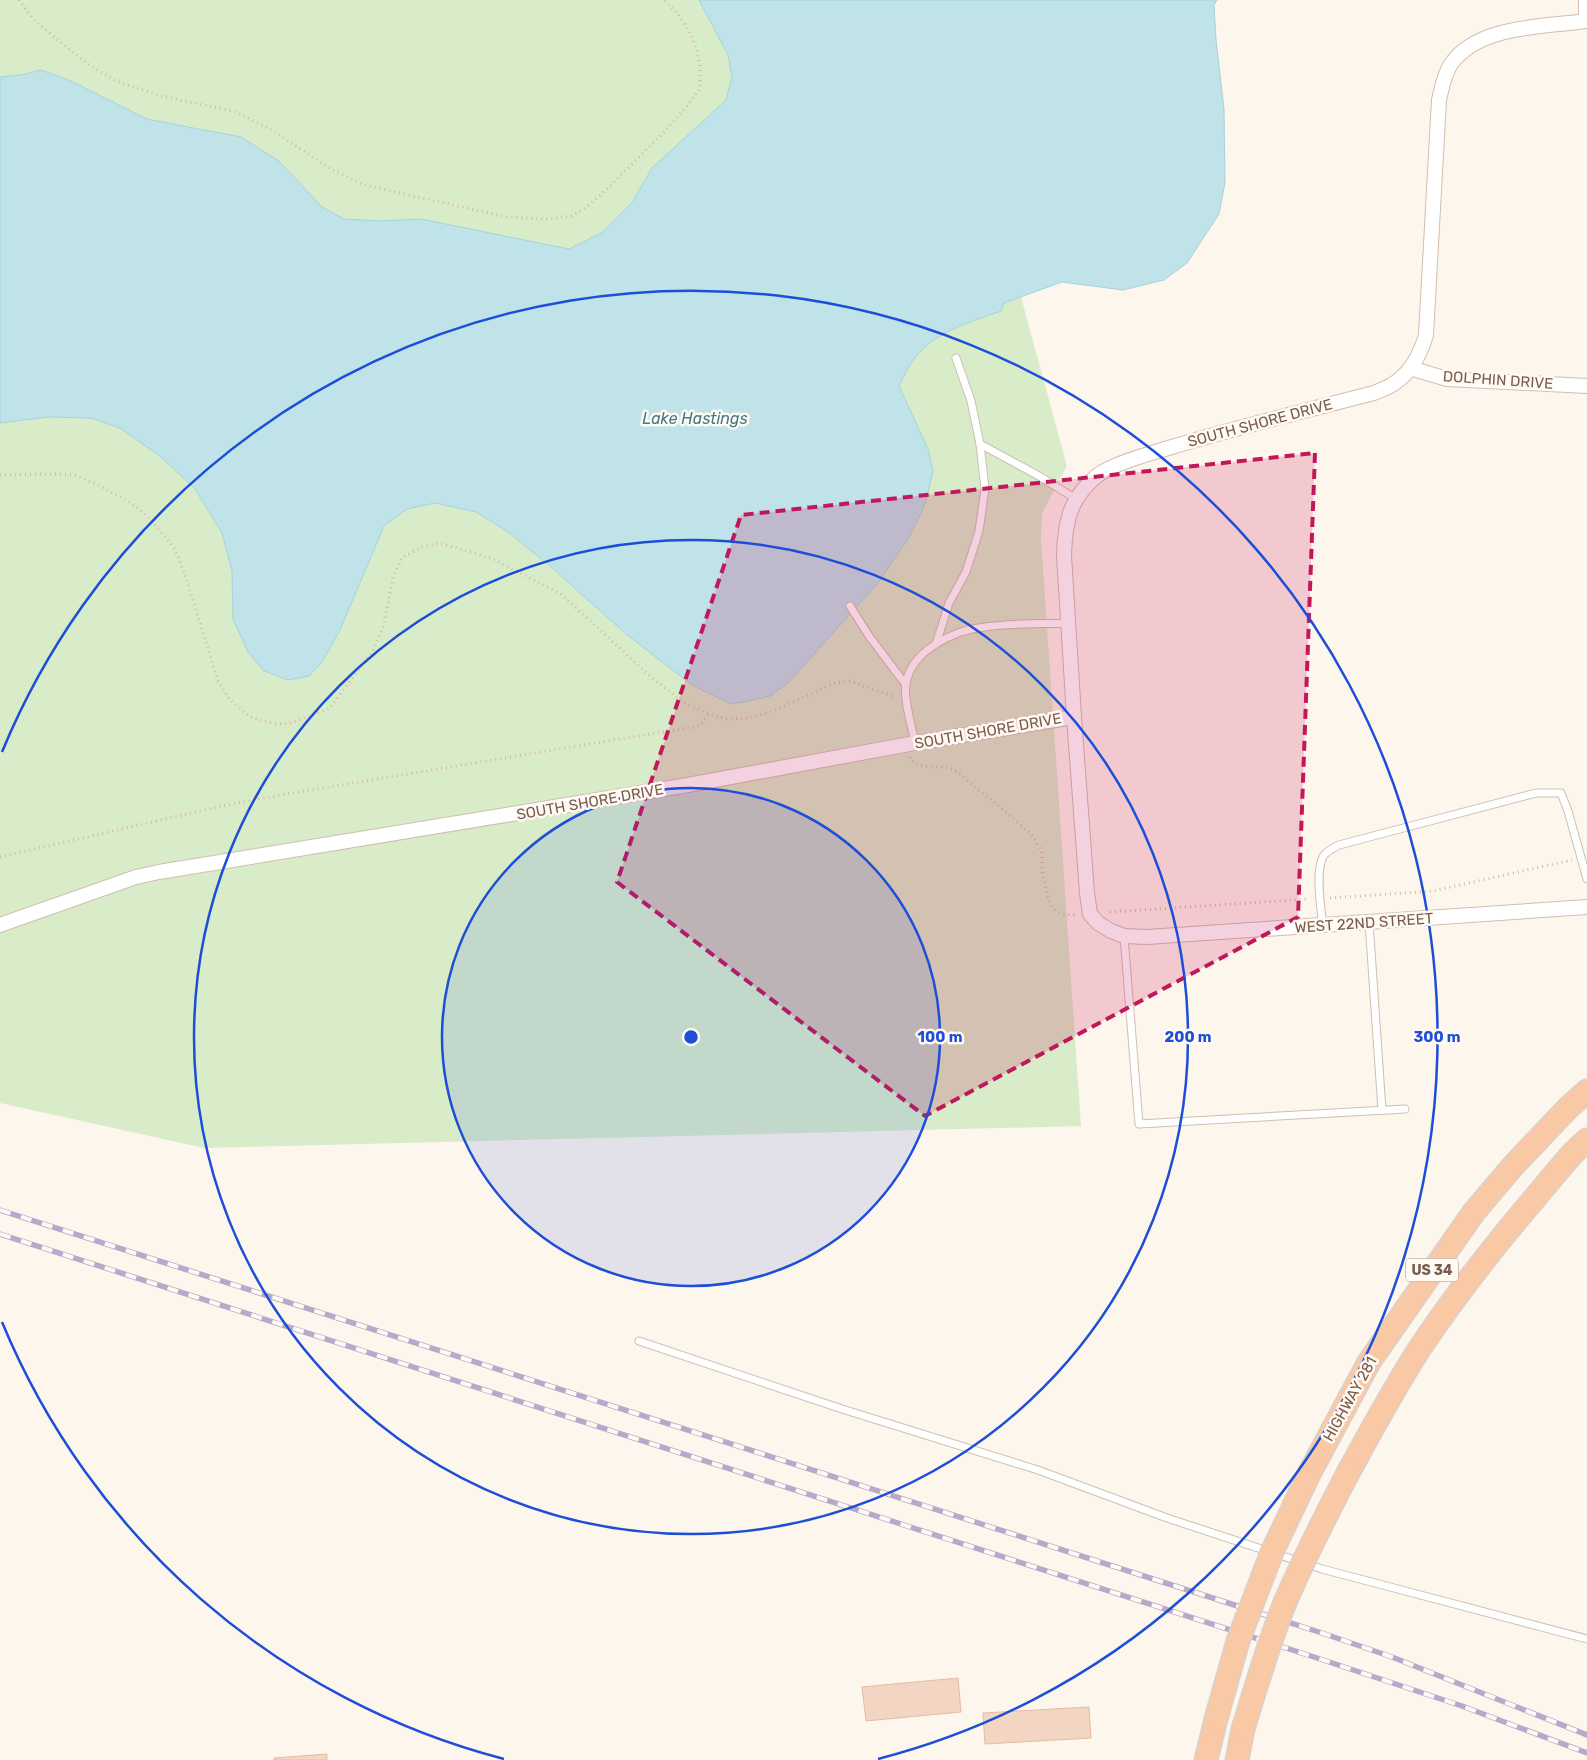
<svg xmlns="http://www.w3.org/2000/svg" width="1587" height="1760" viewBox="0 0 1587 1760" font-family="Rubik,sans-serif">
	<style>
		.green { fill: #d8ecc9 }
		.water { fill: #bfe3e8; stroke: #a5d3da }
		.building { fill: #f3d5c3; stroke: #e6bba3 }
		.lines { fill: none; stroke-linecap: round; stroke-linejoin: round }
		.service-casing { stroke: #d1beb0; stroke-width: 9 }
		.minor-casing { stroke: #d1beb0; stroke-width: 16 }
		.trunk-casing { stroke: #dad1cd; stroke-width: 25 }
		.path { stroke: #d9b8a5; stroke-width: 3; stroke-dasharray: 1 4; stroke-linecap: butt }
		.service { stroke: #fff; stroke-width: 7 }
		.minor { stroke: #fff; stroke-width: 14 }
		.trunk { stroke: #f9c8a4; stroke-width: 22 }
		.rail-casing { stroke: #b9a8c9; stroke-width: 5.5 }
		.rail { stroke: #fffaf3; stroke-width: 4; stroke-dasharray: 11; stroke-linecap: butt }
		.trunk-bridge-casing { stroke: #dad1cd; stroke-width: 25; stroke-linecap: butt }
		.trunk-bridge { stroke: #f9c8a4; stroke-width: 22 }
		.marked { fill: #c2185b; fill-opacity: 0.2; stroke: #c2185b; stroke-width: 4; stroke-dasharray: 10 6; stroke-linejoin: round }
		.ring { fill: none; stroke: #1d4ed8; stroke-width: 2.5 }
		.labels { text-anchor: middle; stroke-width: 5; stroke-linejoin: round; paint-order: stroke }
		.shield { fill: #fffaf3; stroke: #a28b7f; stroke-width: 1 }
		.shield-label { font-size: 14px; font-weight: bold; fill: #7a5c4d }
		.street-label { font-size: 15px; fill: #7a5c4d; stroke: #fffaf3 }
		.water-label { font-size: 16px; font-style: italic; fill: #437c86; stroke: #fffaf3 }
		.centre { fill: #1d4ed8; stroke: #fffaf3; stroke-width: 2.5 }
		.ring-label { font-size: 15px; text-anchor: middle; font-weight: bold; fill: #1d4ed8; stroke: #fffaf3; stroke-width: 5; stroke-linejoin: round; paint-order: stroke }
	</style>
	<rect width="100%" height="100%" fill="#fdf6ec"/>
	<g class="green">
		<path d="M0,0h699l29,55 4,22 -6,23 -74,68 -19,33 -30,31 -34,17 -148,-30 -41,2 -36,-2 -22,-12 -43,-46 -76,-32 -56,-10 -76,-38 -29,-11 -21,5 -21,2z"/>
		<path d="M1021,297l46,169 -25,47 -1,26 40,587 -877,22 -204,-45v-680l47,-6 44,1 29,10 41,29 34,32 27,44 10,38 1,48 89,43 18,-32 44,-104 23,-17 28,-6 41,9 31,19 44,36 75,67 224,-20 27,-30 51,-135 -29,-63c6,-12 12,-26 22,-36 22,-21 53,-29 80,-39l3,-8z"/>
	</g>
	<path class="water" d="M699,0h518l-3,5 2,35 8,69 1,74 -6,31 -32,49 -23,17 -41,10 -61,-8 -58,21 -3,8c-27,10 -58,18 -79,39 -11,10 -17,24 -23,36l29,63 5,22 -8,33 -15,32 -33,48 -88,98 -19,14 -21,5 -18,3 -39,-19 -66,-51 -75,-67 -44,-36 -31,-19 -41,-9 -28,6 -23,17 -44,104 -18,32 -13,14 -21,4 -24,-9 -16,-19 -15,-33 -1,-48 -10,-38 -27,-44 -34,-32 -41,-29 -29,-10 -44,-1 -47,6v-346l21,-2 20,-5 30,11 76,38 94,18 38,24 43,46 22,12 36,2 41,-2 148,30 34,-17 30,-31 19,-33 74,-68 6,-23 -4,-22z"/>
	<g class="building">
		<path d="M958,1678l3,34 -95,9 -4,-34z"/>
		<path d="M1089,1707l2,31 -106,6 -2,-31z"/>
		<path d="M327,1754v6h-53v-2z"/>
	</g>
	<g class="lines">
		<g class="service-casing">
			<g id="service">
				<path d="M956,358l15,43 9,43 59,32 37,23"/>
				<path d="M850,606l19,30 37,49"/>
				<path d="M936,644l13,-41 17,-31 13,-41 6,-42 -5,-45"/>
				<path d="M915,743c-3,-16 -12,-44 -9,-60 6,-33 48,-53 79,-56 27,-4 56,-3 84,-4"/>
				<path d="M1369,922l13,188"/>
				<path d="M1323,926c-2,-17 -9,-60 2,-72 4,-4 10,-7 14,-9l197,-52h25l7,18 19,68"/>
				<path d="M1124,936l15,188 266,-15"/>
				<path d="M639,1341l203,68 196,61 129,48 155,51 265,70"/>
			</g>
		</g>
		<g class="minor-casing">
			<g id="minor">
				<path d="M1586,21v-21"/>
				<path d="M1587,21c-43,6 -109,4 -136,43 -7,10 -9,24 -12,36l-13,235c-5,17 -14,36 -30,47 -6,5 -15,8 -22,11 -70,18 -140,35 -209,56 -17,5 -53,15 -67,26 -28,22 -33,46 -34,80l10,162 13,176 3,21 8,9 13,8 13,5 23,1 440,-30"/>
				<path d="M1410,368l37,11 140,7"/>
				<path d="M0,925l136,-48 23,-5 529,-87 227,-42 159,-26"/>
			</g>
		</g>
		<g class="trunk-casing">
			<g id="trunk">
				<path d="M1310,1472l59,-110 105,-150 39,-46 55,-58 19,-17"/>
				<path d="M1348,1473c23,-42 46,-85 72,-125 46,-69 99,-132 153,-195l14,-13"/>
				<path d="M1206,1760l10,-41"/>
				<path d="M1237,1760l6,-31"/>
			</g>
		</g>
		<g class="path">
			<path d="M19,0l16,21 30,25 23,18 28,17 42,14 78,17 34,17 63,41 31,15 143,32 41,2 24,-3 16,-10 21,-19 57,-57 21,-24 13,-17v-19l-3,-21 -8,-18 -11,-17 -14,-14"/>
			<path d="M0,475l55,-1 19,1 24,10 35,19 16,14 26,31 10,26 33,106 12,19 20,17 22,6 16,1 42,-16 44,-59 10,-25 9,-47 9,-19 20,-11 17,-4 52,15 70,36 91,84 32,25 25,11 18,5 22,-1 24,-7 62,-28 15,-2 45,16"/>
			<path d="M910,757l1,3 5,4 13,3h16l13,5 19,17 27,21 27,24 11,17v18l6,30 7,11 7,4 14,1"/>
			<path d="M0,857l222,-51 64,-12 413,-68 10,-12"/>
			<path d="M1330,898l103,-7 139,-31"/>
			<path d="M1110,912l198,-13"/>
		</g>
		<use href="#service" class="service"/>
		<use href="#minor" class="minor"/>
		<use href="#trunk" class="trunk"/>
		<g class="rail-casing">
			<g id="rail">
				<path d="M0,1210l1322,423 70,24 195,78"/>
				<path d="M0,1234l1314,423 148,49 125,47"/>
			</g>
		</g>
		<use href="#rail" class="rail"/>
		<g class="trunk-bridge-casing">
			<g id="trunk-bridge">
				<path d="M1216,1719l22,-78 34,-89 38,-80"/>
				<path d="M1243,1729c13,-42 25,-84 41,-124 19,-45 41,-88 64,-132"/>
			</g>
		</g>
		<use href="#trunk-bridge" class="trunk-bridge"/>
	</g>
	<path class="marked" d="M1315,453l-17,464 -373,199 -308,-234 124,-367z"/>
	<circle cx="691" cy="1037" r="249" fill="#1d4ed8" fill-opacity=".12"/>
	<g class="ring">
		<circle cx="691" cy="1037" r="249"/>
		<circle cx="691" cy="1037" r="497"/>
		<path d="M504 1759A746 746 0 0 1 2 1322M2 752A746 746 0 1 1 878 1759"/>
	</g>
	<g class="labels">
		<rect class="shield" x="1406" y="1258.5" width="52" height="23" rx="4"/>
		<g class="shield-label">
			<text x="1432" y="1275">US 34</text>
		</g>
		<g class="street-label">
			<text transform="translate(1498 380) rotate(4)" y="5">DOLPHIN DRIVE</text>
			<text transform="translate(1260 423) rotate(-15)" y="5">SOUTH SHORE DRIVE</text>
			<text transform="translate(988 731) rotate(-10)" y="5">SOUTH SHORE DRIVE</text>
			<text transform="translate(590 802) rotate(-10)" y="5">SOUTH SHORE DRIVE</text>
			<text transform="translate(1364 923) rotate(-4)" y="5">WEST 22ND STREET</text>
			<text transform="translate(1350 1399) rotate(-61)" y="5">HIGHWAY 281</text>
		</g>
		<g class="water-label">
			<text x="695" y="424">Lake Hastings</text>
		</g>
	</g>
	<circle cx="691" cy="1037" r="8" class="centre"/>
	<g class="ring-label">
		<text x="940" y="1042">100 m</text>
		<text x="1188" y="1042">200 m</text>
		<text x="1437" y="1042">300 m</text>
	</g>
</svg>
